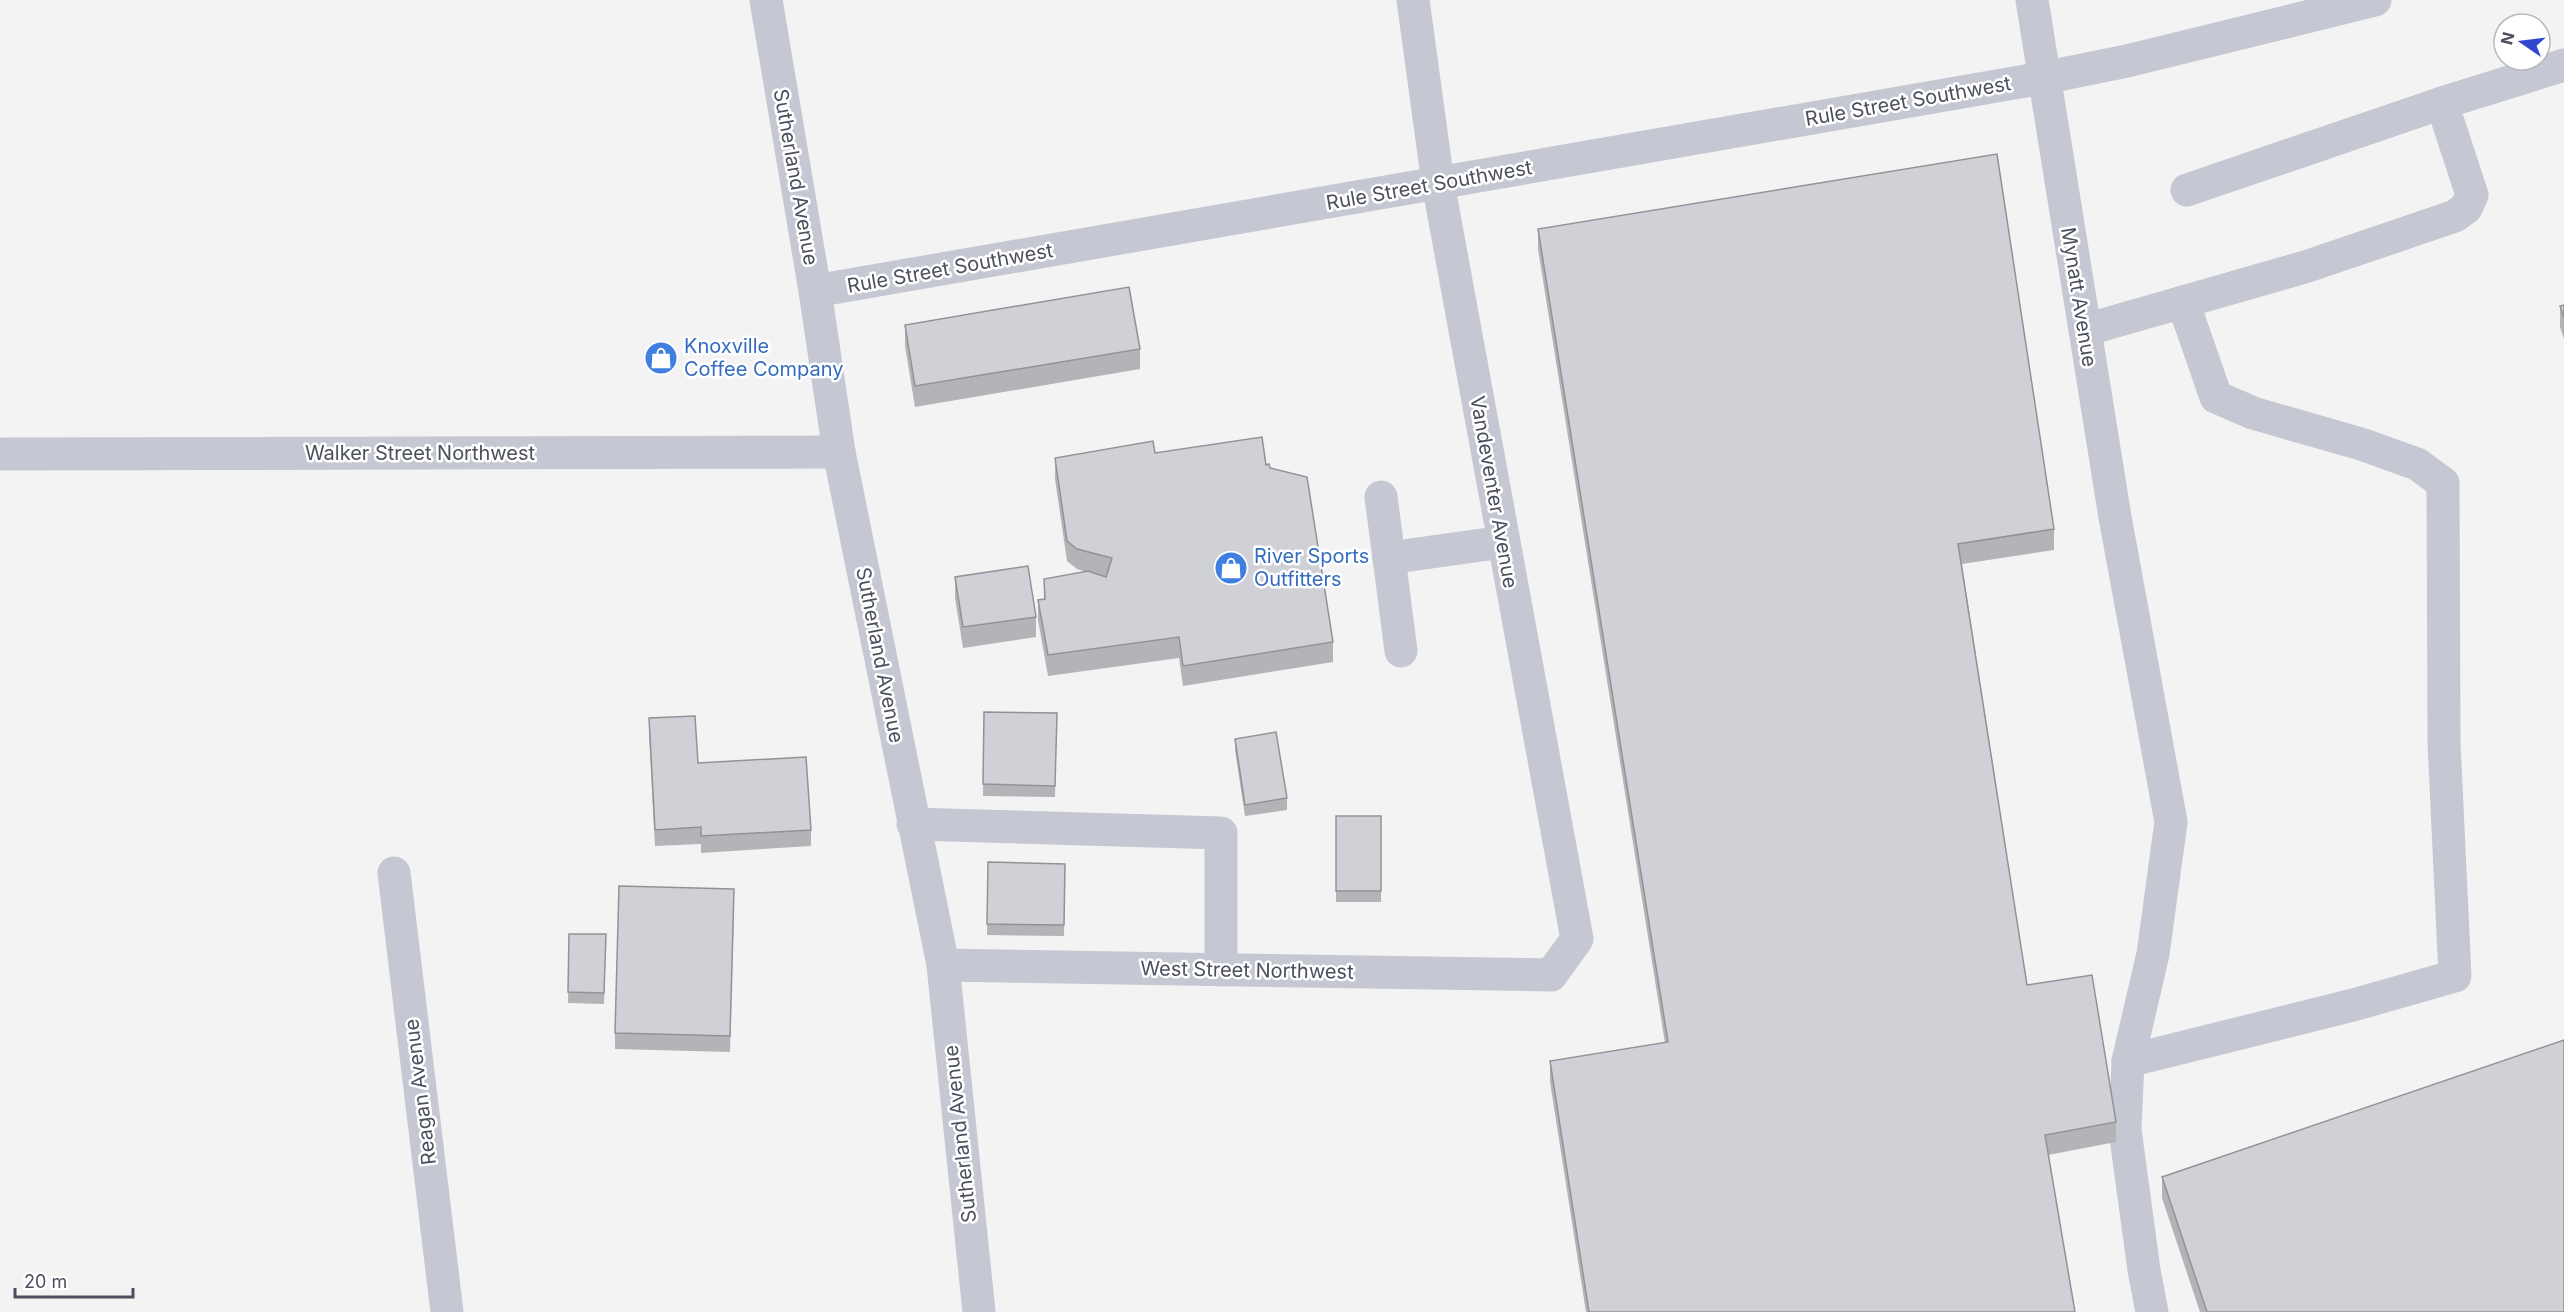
<svg xmlns="http://www.w3.org/2000/svg" width="2564" height="1312" viewBox="0 0 2564 1312" font-family="Inter,sans-serif">
	<style>
		.lines { fill: none; stroke-linecap: round; stroke-linejoin: round }
		.minor { stroke: #c5c8d2; stroke-width: 33 }
		.wall { fill: #b3b4b8 }
		.building { fill: #d0d1d6; stroke: #929296; stroke-width: 1.5 }
		.labels { text-anchor: middle; stroke-width: 5; stroke-linejoin: round; paint-order: stroke }
		.street-label { font-size: 20px; fill: #4c505e; stroke: #fff }
		.shop-label { font-size: 20px; fill: #366cbe; stroke: #fff; text-anchor: start }
	</style>
	<rect width="100%" height="100%" fill="#f4f3f3"/>
	<g class="lines">
		<g class="minor">
			<path d="M766,0l49,291 24,161 104,513 36,347"/>
			<path d="M2032,0l83,517 56,305 -18,132 -25,107 -3,69 19,140 8,42"/>
			<path d="M2442,103l122,-38"/>
			<path d="M815,291l1228,-213 84,-17 248,-61"/>
			<path d="M2085,330l220,-63 150,-51 11,-8 6,-13 -30,-92 -255,87"/>
			<path d="M0,454l839,-2"/>
			<path d="M1381,497l8,61"/>
			<path d="M1401,651l-12,-93 114,-16"/>
			<path d="M913,824l308,9v137"/>
			<path d="M394,873l53,439"/>
			<path d="M943,965l608,10 26,-36 -139,-756 -25,-183"/>
			<path d="M2128,1061l225,-56 102,-29 -11,-233 -1,-260 -26,-19 -56,-20 -108,-31 -37,-16 -33,-95"/>
		</g>
	</g>
	<g class="wall">
		<path d="M1538,229l516,300v21l-92,14 65,421 89,137v20l-68,13 27,157h-489l-36,-230v-21l115,-18 -127,-794z"/>
		<path d="M2564,305v34l-4,-12v-21z"/>
		<path d="M905,325l235,24v20l-225,38 -10,-61z"/>
		<path d="M1155,453l111,12 4,3 63,174v20l-150,24 -4,-28 -131,18 -10,-56v-20l6,-1v-20l42,-7 -9,-3 -10,-8 -12,-82v-21z"/>
		<path d="M955,577l81,40v20l-73,11 -8,-50z"/>
		<path d="M984,712l73,1 -2,84 -72,-1z"/>
		<path d="M649,718l49,45 113,67v16l-110,7v-9l-46,2 -6,-111z"/>
		<path d="M1235,739l52,59v12l-42,6 -10,-66z"/>
		<rect x="1336" y="816" width="45" height="86"/>
		<path d="M988,862l77,2 -1,72 -77,-1z"/>
		<path d="M734,905l-4,147 -115,-3v-16z"/>
		<path d="M569,934h37l-2,70 -36,-1z"/>
		<path d="M2162,1177l402,135h-364l-38,-114z"/>
	</g>
	<g class="building">
		<path d="M1997,154l57,375 -96,15 69,441 65,-10 24,147 -71,13 30,177h-486l-39,-251 118,-19 -130,-813z"/>
		<path d="M1129,287l11,62 -225,37 -10,-61z"/>
		<path d="M2564,305v13l-4,-12z"/>
		<path d="M1262,437l4,28 3,-1 1,4 37,9 26,165 -150,24 -4,-29 -131,18 -10,-55 7,-1 -1,-20 44,-8 18,6 6,-19 -35,-9 -10,-8 -12,-83 98,-17 2,12z"/>
		<path d="M1028,566l8,51 -73,10 -8,-50z"/>
		<path d="M984,712l73,1 -2,73 -72,-2z"/>
		<path d="M695,716l3,47 108,-6 5,73 -110,6v-9l-46,3 -6,-112z"/>
		<path d="M1276,732l11,66 -42,7 -10,-66z"/>
		<rect x="1336" y="816" width="45" height="75"/>
		<path d="M988,862l77,2 -1,61 -77,-1z"/>
		<path d="M619,886l115,3 -4,147 -115,-3z"/>
		<path d="M569,934h37l-2,59 -36,-1z"/>
		<path d="M2564,1040v272h-357l-45,-135z"/>
	</g>
	<defs>
		<g id="shop-disc" transform="scale(1.725)"><circle r="9.5" fill="#3f7fe0" stroke="#fff"/><path d="M-5-2.5h2.3a2.7 3.5 0 0 1 5.4 0H5L5.5 6h-11ZM-1.5-2.5h3a1.5 2.3 0 0 0-3 0Z" fill="#fff"/></g>
	</defs>
	<g fill-rule="evenodd">
		<use href="#shop-disc" x="661" y="358"/>
		<use href="#shop-disc" x="1231" y="568"/>
	</g>
	<g class="labels">
		<g class="street-label">
			<text transform="translate(1908 101) rotate(-10)" y="7">Rule Street Southwest</text>
			<text transform="translate(796 177) rotate(80)" y="7">Sutherland Avenue</text>
			<text transform="translate(1429 185) rotate(-10)" y="7">Rule Street Southwest</text>
			<text transform="translate(950 268) rotate(-10)" y="7">Rule Street Southwest</text>
			<text transform="translate(2079 297) rotate(81)" y="7">Mynatt Avenue</text>
			<text x="420" y="460">Walker Street Northwest</text>
			<text transform="translate(1494 492) rotate(80)" y="7">Vandeventer Avenue</text>
			<text transform="translate(880 655) rotate(79)" y="7">Sutherland Avenue</text>
			<text transform="translate(1247 970) rotate(1)" y="7">West Street Northwest</text>
			<text transform="translate(420 1092) rotate(-97)" y="7">Reagan Avenue</text>
			<text transform="translate(960 1134) rotate(-96)" y="7">Sutherland Avenue</text>
		</g>
		<g class="shop-label">
			<text x="684" y="353">Knoxville<tspan x="684" dy="23">Coffee Company</tspan></text>
			<text x="1254" y="563">River Sports<tspan x="1254" dy="23">Outfitters</tspan></text>
		</g>
	</g>
	<g transform="translate(2522 42) rotate(284)"><circle r="28" fill="#ffffff" stroke="#b7b9bf" stroke-width="1.5"/>
	<path d="M0-4.5L10 22L0 15L-10 22Z" fill="#3147d0"/>
	<text y="-9" font-size="16" font-weight="bold" text-anchor="middle" fill="#4c505e">N</text>
	</g>
	<path d="M15 1288v9h118v-9" fill="none" stroke="#4c505e" stroke-width="3"/>
	<text x="24" y="1288" font-size="18" fill="#4c505e" stroke="#ffffff" stroke-width="4.5" paint-order="stroke">20 m</text>
</svg>
